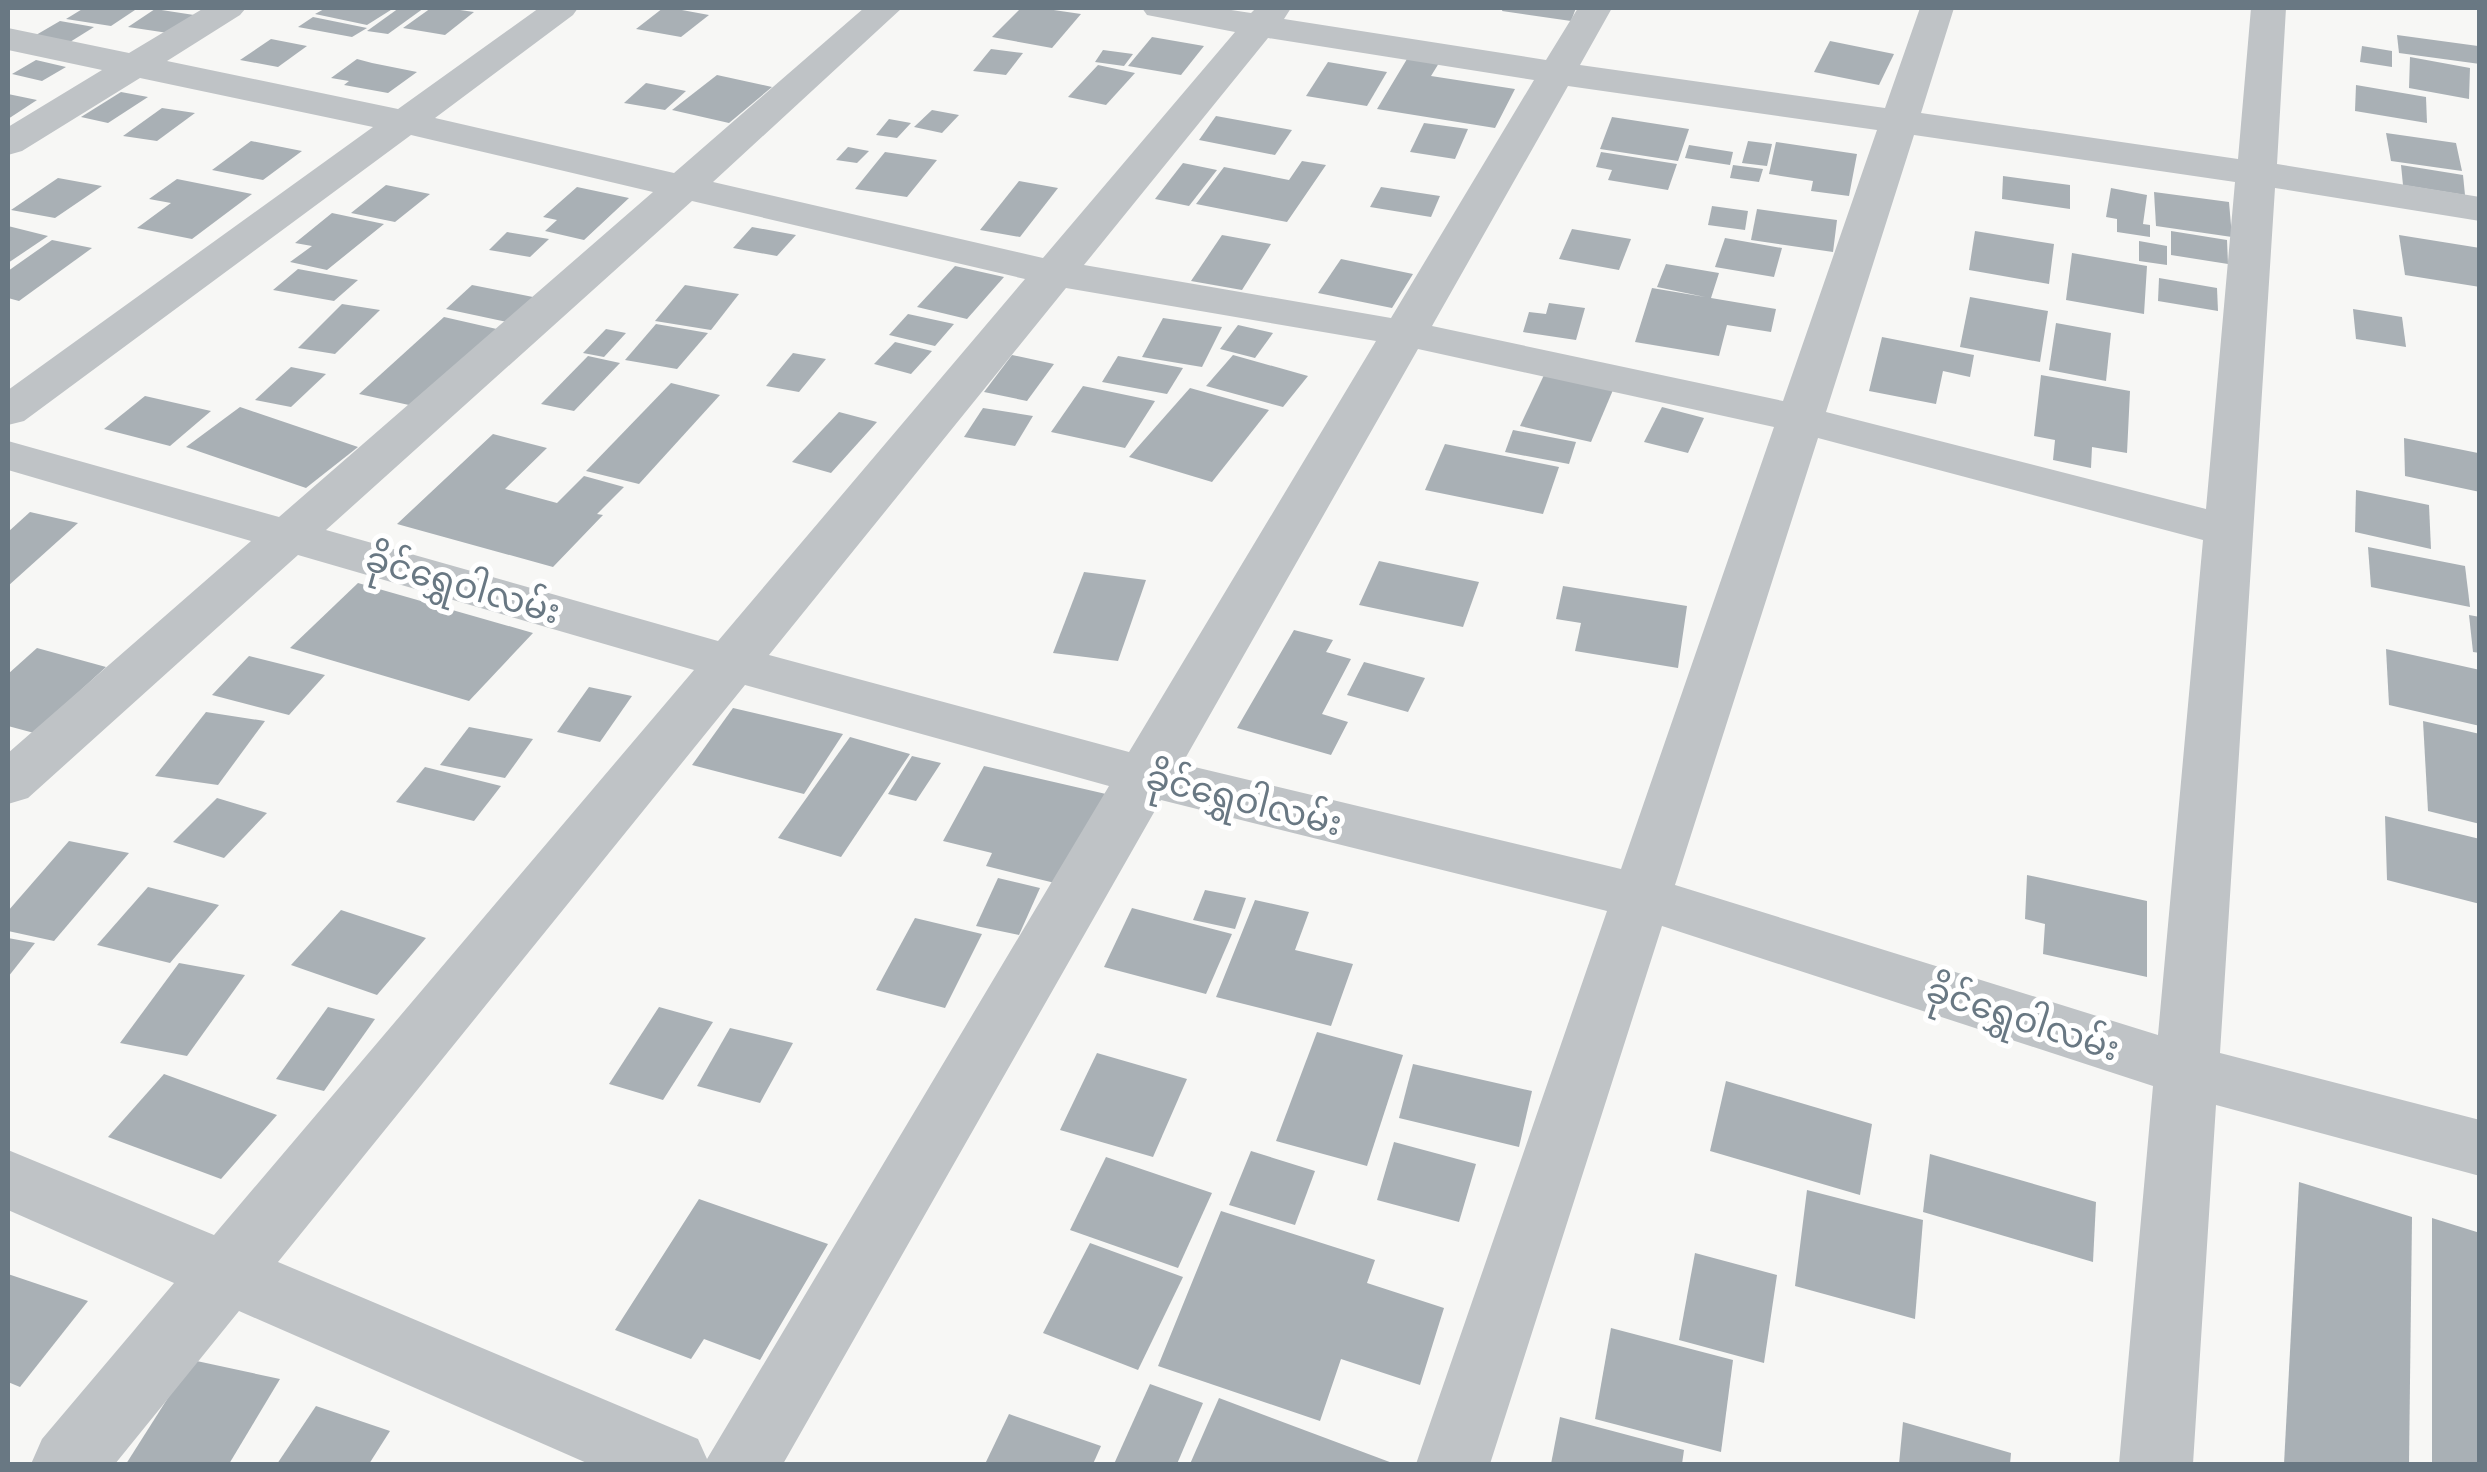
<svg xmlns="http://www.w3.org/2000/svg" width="2487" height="1472" viewBox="0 0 2487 1472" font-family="'PT Sans','Noto Sans Myanmar',sans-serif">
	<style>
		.building { fill: #a9b0b5 }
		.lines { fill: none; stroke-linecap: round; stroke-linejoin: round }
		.minor { fill: #bfc3c6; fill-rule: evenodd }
		.labels { text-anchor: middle; stroke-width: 10; stroke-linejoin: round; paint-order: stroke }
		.street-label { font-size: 35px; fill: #697883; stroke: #fff }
	</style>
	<rect width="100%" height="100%" fill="#f7f7f5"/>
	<g class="building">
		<path d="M84,8h54l-27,18 -45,-7z"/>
		<path d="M326,8h68l-27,17 -52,-11z"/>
		<path d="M399,8h25l-36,26 -21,-3z"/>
		<path d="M431,8h15l28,4 -29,23 -42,-7z"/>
		<path d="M663,8h8l38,7 -28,22 -45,-8z"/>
		<path d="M1021,8h19l41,6 -29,34 -60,-11z"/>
		<path d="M1503,8h73l-5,13 -69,-10z"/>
		<path d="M155,9l39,6 -26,18 -40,-6z"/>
		<path d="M313,17l54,11 -15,9 -54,-10z"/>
		<path d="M60,21l34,6 -24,15 -34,-7z"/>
		<path d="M2397,35l81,11 2,18 -81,-11z"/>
		<path d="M1152,37l52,9 -23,29 -53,-9z"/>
		<path d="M271,39l36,7 -29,21 -38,-7z"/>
		<path d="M1830,41l64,13 -15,31 -65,-13z"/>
		<path d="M2362,46l30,5v16l-32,-5z"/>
		<path d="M991,49l32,4 -17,22 -33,-4z"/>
		<path d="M1103,50l30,4 -9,12 -29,-4z"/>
		<path d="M2410,57l60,11 -1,31 -60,-11z"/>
		<path d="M357,59l15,4 45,9 -29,21 -44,-8 5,-4 -18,-3z"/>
		<path d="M1407,59l32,4 -8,13 84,13 -20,39 -118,-19z"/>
		<path d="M36,60l30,7 -24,14 -30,-7z"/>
		<path d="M1328,62l59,10 -20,34 -61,-10z"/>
		<path d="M1098,65l37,8 -29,32 -38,-8z"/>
		<path d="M717,75l55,12 -43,36 -57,-13z"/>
		<path d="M646,83l40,8 -21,19 -41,-7z"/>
		<path d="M2356,85l70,12 1,26 -72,-12z"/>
		<path d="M121,92l27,5 -40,26 -27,-6z"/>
		<path d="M8,94l29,6 -29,19z"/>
		<path d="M162,108l33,5 -38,28 -34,-5z"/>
		<path d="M932,110l27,5 -17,18 -28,-6z"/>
		<path d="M1216,116l76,14 -17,25 -76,-15z"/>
		<path d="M1612,117l77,12 -11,32 -78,-12z"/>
		<path d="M889,119l22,4 -14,15 -21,-3z"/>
		<path d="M1424,123l44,6 -13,30 -45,-7z"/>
		<path d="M2386,133l70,10 6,28 -71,-10z"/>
		<path d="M251,141l51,10 -39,29 -51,-10z"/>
		<path d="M1748,141l24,3 -5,22 -25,-3z"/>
		<path d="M1776,142l81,12 -8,42 -38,-5 2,-10 -44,-7z"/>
		<path d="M1689,145l44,7 -3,13 -45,-7z"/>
		<path d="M848,147l21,4 -12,12 -21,-3z"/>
		<path d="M885,152l52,8 -30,37 -52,-8z"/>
		<path d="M1601,152l76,12 -9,26 -60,-10 4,-10 -16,-3z"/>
		<path d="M1302,161l24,4 -39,57 -91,-18 28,-37 65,13z"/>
		<path d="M1183,163l34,7 -28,36 -34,-7z"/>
		<path d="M1733,165l30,4 -4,13 -29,-4z"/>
		<path d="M2401,165l62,10 2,20 -62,-10z"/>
		<path d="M2003,176l67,9v24l-68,-10z"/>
		<path d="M58,178l44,8 -47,32 -44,-8z"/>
		<path d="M177,179l75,15 -60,45 -55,-11 34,-25 -22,-4z"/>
		<path d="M1019,181l39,7 -38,49 -40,-7z"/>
		<path d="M386,185l44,9 -35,28 -44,-9z"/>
		<path d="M577,187l52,11 -45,42 -39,-9 12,-11 -14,-3z"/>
		<path d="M1381,187l59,9 -9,21 -61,-10z"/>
		<path d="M2111,188l36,7 -4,29 7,1v12l-33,-5v-13l-11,-2z"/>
		<path d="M2154,192l75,10 3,35 -76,-11z"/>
		<path d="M1712,206l36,5 -3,19 -37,-5z"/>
		<path d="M1757,209l80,11 -4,32 -82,-12z"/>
		<path d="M332,213l52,11 -57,46 -37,-8 22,-16 -17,-3z"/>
		<path d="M8,226l40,10 -40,27z"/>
		<path d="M752,227l44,8 -19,21 -44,-8z"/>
		<path d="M1572,229l59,10 -12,31 -60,-11z"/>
		<path d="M1975,231l79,13 -5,40 -80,-14z"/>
		<path d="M2171,231l56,9 1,24 -57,-9z"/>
		<path d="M507,232l42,7 -19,18 -41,-7z"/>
		<path d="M1222,235l49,9 -29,46 -51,-9z"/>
		<path d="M2399,235l81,13v39l-75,-12z"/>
		<path d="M1725,238l57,10 -8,29 -59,-10z"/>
		<path d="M52,240l40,8 -73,53 -11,-3v-27z"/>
		<path d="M2139,241l28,5v19l-28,-4z"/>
		<path d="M2072,253l75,13 -3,48 -78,-14z"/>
		<path d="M1341,259l72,15 -21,34 -74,-15z"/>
		<path d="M1666,264l53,9 -8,25 65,11 -5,23 -44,-7 -8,31 -84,-14 17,-54 53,9 -48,-10z"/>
		<path d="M955,266l49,11 -37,42 -50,-12z"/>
		<path d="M298,269l60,11 -24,21 -61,-11z"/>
		<path d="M2159,278l58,10 1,23 -60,-10z"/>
		<path d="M472,285l61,12 -26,25 -61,-13z"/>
		<path d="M685,285l54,9 -28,36 -56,-9z"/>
		<path d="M1970,297l78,14 -8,51 -80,-15z"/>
		<path d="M1549,303l36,5 -9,32 -53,-8 6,-20 17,2z"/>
		<path d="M342,304l38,6 -45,44 -37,-6z"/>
		<path d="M2353,309l49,8 4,30 -50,-8z"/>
		<path d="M908,314l46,10 -19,22 -46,-11z"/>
		<path d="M444,317l57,13 -83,77 -59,-13z"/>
		<path d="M1163,318l59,9 -20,40 -60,-10z"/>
		<path d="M2056,323l55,10 -5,48 -57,-11z"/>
		<path d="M656,324l52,9 -31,36 -52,-9z"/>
		<path d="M1238,325l35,8 -18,25 -35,-9z"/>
		<path d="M606,329l20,4 -22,24 -21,-4z"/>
		<path d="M1882,337l92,18 -4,22 -27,-6 -7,33 -67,-13z"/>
		<path d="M895,342l37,9 -21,23 -37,-10z"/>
		<path d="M793,353l33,6 -27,33 -33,-6z"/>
		<path d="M1012,355l42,9 -27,37 -43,-9z"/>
		<path d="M1233,355l75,21 -25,31 -77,-21z"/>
		<path d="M588,356l32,7 -46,48 -33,-7z"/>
		<path d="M1118,356l65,12 -16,26 -65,-12z"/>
		<path d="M291,367l35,7 -35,33 -36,-7z"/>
		<path d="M1544,375l69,15 -22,52 -71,-16z"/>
		<path d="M2041,375l89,16 -3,62 -35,-6 -1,21 -38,-8 2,-20 -21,-4z"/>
		<path d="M671,383l49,12 -81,89 -53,-13z"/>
		<path d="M1083,386l72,15 -30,47 -74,-16z"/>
		<path d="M1190,388l79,22 -57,72 -83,-25z"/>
		<path d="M145,396l66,15 -41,35 -66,-17z"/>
		<path d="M240,407l118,40 -52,41 -120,-41z"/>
		<path d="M1662,407l42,11 -16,35 -44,-11z"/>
		<path d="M983,408l50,8 -18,30 -51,-9z"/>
		<path d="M839,412l38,10 -46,51 -39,-11z"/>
		<path d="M1513,430l63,12 -7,22 -64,-12z"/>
		<path d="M493,434l54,14 -42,41 52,14 27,-27 40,11 -27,27 6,1 -50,52 -156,-43z"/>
		<path d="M2404,438l74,15 2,39 -75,-16z"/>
		<path d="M1445,444l114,23 -16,47 -118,-24z"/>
		<path d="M2356,490l73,15 2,44 -76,-17z"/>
		<path d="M30,512l48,11 -70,63v-54z"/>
		<path d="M2368,547l97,19 5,41 -99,-20z"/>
		<path d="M1379,561l100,21 -16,45 -104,-22z"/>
		<path d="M1084,572l62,8 -28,81 -65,-8z"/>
		<path d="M358,583l175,50 -64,68 -179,-53z"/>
		<path d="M1563,586l124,20 -9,62 -103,-17 6,-28 -25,-4z"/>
		<path d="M2469,615l11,2v36l-7,-1z"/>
		<path d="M1294,630l39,10 -7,12 25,7 -29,55 26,8 -17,33 -94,-27z"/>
		<path d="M37,648l69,19 -72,66 -26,-7v-52z"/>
		<path d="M2386,649l94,21v56l-91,-21z"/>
		<path d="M249,656l76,19 -36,40 -77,-20z"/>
		<path d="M1364,662l61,16 -17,34 -61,-17z"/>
		<path d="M589,687l43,9 -32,46 -43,-10z"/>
		<path d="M733,708l110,26 -39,60 -112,-29z"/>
		<path d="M206,712l59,9 -47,64 -63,-9z"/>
		<path d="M2423,721l57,13v90l-52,-13z"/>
		<path d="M469,727l64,12 -28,39 -65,-13z"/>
		<path d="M850,737l60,17 -69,103 -63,-19z"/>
		<path d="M912,756l29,7 -25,38 -28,-7z"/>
		<path d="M984,766l122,28 -43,91 -77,-19 6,-13 -49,-12z"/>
		<path d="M425,767l76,19 -27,35 -78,-19z"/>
		<path d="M217,798l50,15 -43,45 -51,-16z"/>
		<path d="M2385,816l95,23v65l-93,-24z"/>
		<path d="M69,841l60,12 -75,88 -46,-10v-20z"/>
		<path d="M2027,875l120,26v76l-104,-23 2,-30 -20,-5z"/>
		<path d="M998,878l42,10 -21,47 -43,-9z"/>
		<path d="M148,887l71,18 -49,58 -73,-18z"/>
		<path d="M1205,890l41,8 -11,31 -42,-9z"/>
		<path d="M1255,900l54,12 -14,38 58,14 -22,62 -115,-29z"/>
		<path d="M1132,908l100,26 -26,60 -102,-27z"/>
		<path d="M341,910l85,28 -49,57 -86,-30z"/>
		<path d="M915,918l67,16 -37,74 -69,-18z"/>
		<path d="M8,938l27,5 -27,34z"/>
		<path d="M179,963l66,12 -58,81 -67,-13z"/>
		<path d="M328,1007l47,12 -51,72 -48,-12z"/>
		<path d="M659,1007l54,15 -50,78 -54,-16z"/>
		<path d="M730,1028l63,15 -33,60 -63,-17z"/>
		<path d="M1317,1032l86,23 -36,111 -91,-25z"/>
		<path d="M1097,1053l90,26 -34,78 -93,-27z"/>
		<path d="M1413,1064l119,27 -13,56 -120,-29z"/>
		<path d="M164,1074l113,41 -56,64 -113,-42z"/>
		<path d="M1726,1081l146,43 -12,71 -150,-44z"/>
		<path d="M1394,1142l82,22 -17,58 -82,-22z"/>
		<path d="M1251,1151l64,20 -20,54 -66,-20z"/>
		<path d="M1930,1154l166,48 -3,60 -170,-50z"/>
		<path d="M1106,1157l106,36 -34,75 -108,-38z"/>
		<path d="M2299,1182l113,35 -3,247h-125z"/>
		<path d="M1807,1190l116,30 -8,99 -120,-33z"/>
		<path d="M699,1199l129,45 -68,116 -56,-21 -13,20 -76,-29z"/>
		<path d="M1221,1211l154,49 -8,23 77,25 -24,77 -79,-26 -21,62 -162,-55z"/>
		<path d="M2432,1218l48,15v231h-48z"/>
		<path d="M1090,1243l93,34 -45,93 -95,-37z"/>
		<path d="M1695,1253l82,22 -13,88 -85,-23z"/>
		<path d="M8,1274l80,27 -68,86 -12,-5z"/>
		<path d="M1611,1328l122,32 -12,92 -126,-33z"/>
		<path d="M192,1360l88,19 -51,85h-103z"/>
		<path d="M1150,1384l53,19 -26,61h-63z"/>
		<path d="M1219,1398l176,66h-205z"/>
		<path d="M316,1406l74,25 -21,33h-92z"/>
		<path d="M1009,1414l92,32 -8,18h-108z"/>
		<path d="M1560,1417l124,33 -2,14h-131z"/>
		<path d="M1903,1422l108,31 -1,11h-111z"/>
	</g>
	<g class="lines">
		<path class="minor" d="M204,8h42l-6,7 -73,46 231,48 141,-101h39l-5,7 -138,103 239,55 190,-165h38l-189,174 330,76 192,-226 -88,-17 -5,-7h76l33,5 5,-5h35l-7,11 262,41 32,-52h34l-32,57 305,43 35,-100h34l-33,105 317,46 13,-151h35l-9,156 203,33v24l-205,-33 -55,865 260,67v56l-264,-71 -23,359h-74l34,-378 -491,-160 -172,538h-74l191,-553 -446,-111 -378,664h-194l-350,-153 -124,153h-84l11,-25 132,-156 -166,-73v-60l206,85 480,-565 -396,-115 -270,243 -20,6v-51l243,-212 -243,-71v-29l271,76 374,-325 -242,-57 -387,286 -16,4v-35l365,-263 -233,-49 -118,73 -14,4v-28l94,-57 -94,-20v-22l121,25zM1268,38l266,42 -143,238 -307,-53zM1568,86l309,44 -94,271 -351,-75zM1914,135l321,47 -29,327 -380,-97zM692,201l333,78 -307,362 -392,-111zM1066,288l310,53 -247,411 -360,-97zM1418,349l356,78 -153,442 -439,-105zM1818,438l385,102 -45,495 -483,-150zM745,685l364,101 -402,673 -9,-20 -420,-177z"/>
	</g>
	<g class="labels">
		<g class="street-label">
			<text transform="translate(463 585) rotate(16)" y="12">ခိုင်ရွှေဝါလမ်း</text>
			<text transform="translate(1244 800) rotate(14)" y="12">ခိုင်ရွှေဝါလမ်း</text>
			<text transform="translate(2023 1019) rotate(18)" y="12">ခိုင်ရွှေဝါလမ်း</text>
		</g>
	</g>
	<rect width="2487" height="1472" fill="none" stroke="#697883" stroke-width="20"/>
</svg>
